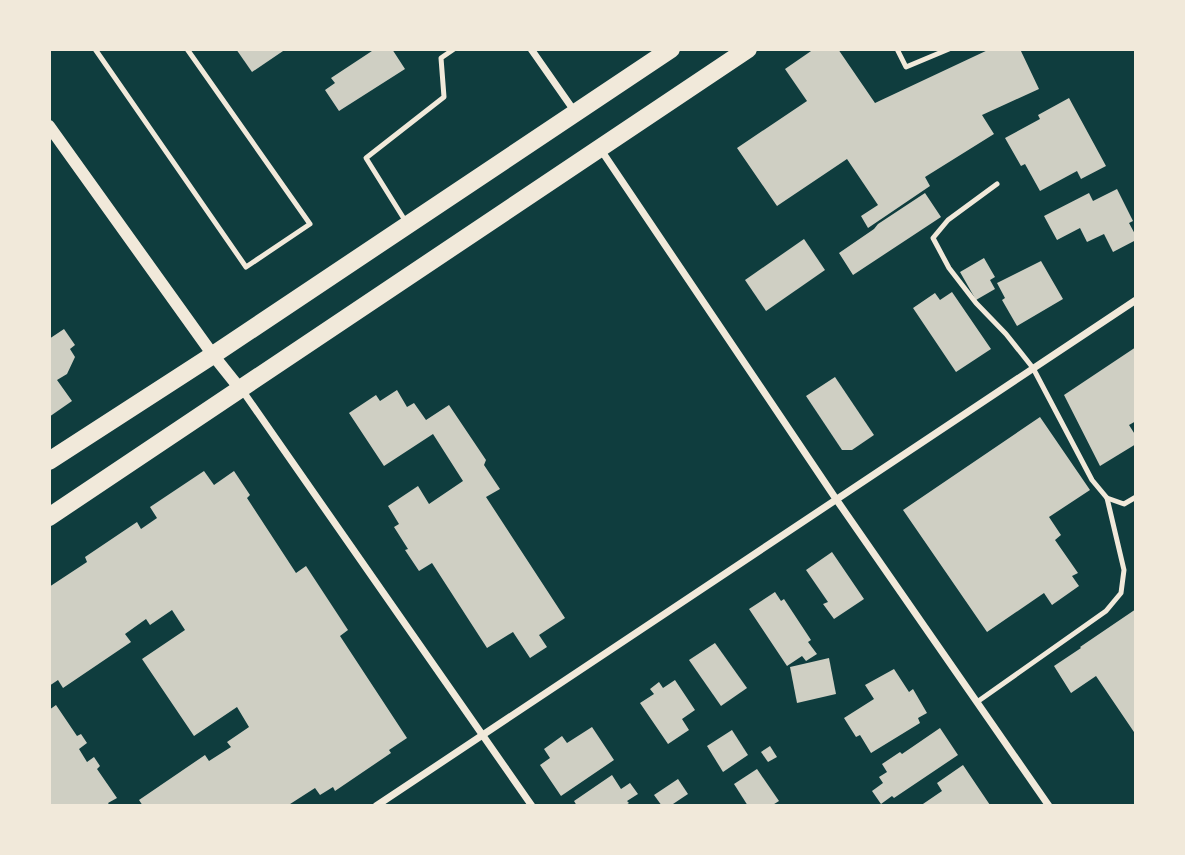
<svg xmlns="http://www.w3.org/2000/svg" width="1185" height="855" viewBox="0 0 1185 855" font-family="'Golos Text',sans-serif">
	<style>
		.building { fill: #cfcfc3 }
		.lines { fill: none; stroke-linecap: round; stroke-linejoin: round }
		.service { stroke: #f1e9da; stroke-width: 5 }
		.minor { stroke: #f1e9da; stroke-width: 7 }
		.tertiary { stroke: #f1e9da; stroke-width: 12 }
		.primary { stroke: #f1e9da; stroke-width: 18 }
	</style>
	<rect width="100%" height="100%" fill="#0f3d3e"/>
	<g class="building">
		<path d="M236,49h50l-34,23z"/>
		<path d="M375,49h17l13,20 -66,42 -14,-21 10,-7 -4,-5z"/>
		<path d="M814,49h24l37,54 115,-54h30l19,40 -57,26 12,19 -69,43 5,9 -62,42 -7,-12 17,-11 -31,-46 -70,47 -40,-58 70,-47 -22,-32z"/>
		<path d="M1069,98l37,68 -25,13 -4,-8 -37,20 -15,-27 -4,2 -16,-28 35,-19 -2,-4z"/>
		<path d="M1117,189l16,32 -4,2 7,13v4l-23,12 -9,-18 -17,8 -7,-14 -23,12 -13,-24 45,-23 4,8z"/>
		<path d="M925,193l16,24 -88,58 -14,-22 35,-24 4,-5z"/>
		<path d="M804,239l21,31 -59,41 -21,-31z"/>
		<path d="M984,258l11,19 -5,3 5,9 -19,11 -16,-28z"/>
		<path d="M1041,261l22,38 -46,27 -15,-26 3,-2 -8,-15z"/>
		<path d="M952,292l39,57 -35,23 -43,-64 22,-15 5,7z"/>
		<path d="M64,329l11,16 -5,4 5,8 -8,17 -10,6 15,21 -23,16v-78z"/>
		<path d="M1136,347v74l-7,4 7,11v8l-36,22 -36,-71z"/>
		<path d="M835,377l39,58 -22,15h-10l-36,-54z"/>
		<path d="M397,390l10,17 7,-4 12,17 23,-15 37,55 -2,5 16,24 -14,8 79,121 -26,17 8,12 -17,11 -17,-26 -26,16 -55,-85 -13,8 -14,-21 3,-1 -14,-22 5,-3 -11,-18 30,-20 11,18 34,-23 -30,-47 -49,32 -35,-53 27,-18 4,6z"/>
		<path d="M1040,417l50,73 -41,27 12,18 -6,5 23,33 -6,3 7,10 -27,19 -8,-12 -57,39 -84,-122z"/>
		<path d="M204,471l10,14 20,-14 16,24 -3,3 49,75 10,-7 42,64 -8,6 67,102 -18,12 2,3 -56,38 -2,-4 -13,8 -5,-7 -28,18h-144l-4,-6 66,-45 4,6 22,-14 -4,-5 22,-15 -12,-20 -43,29 -52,-77 43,-29 -13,-20 -22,15 -4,-6 -21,15 6,8 -68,46 -5,-8 -9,6v-99l38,-25 -2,-5 52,-35 4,7 16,-11 -7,-11z"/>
		<path d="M832,552l32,47 -30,20 -11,-15 5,-2 -22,-32z"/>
		<path d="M775,592l6,9 3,-2 27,41 -3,2 9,12 -11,7 -4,-5 -15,10 -38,-57z"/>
		<path d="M1136,609v126l-40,-59 -25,17 -17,-27 27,-18 -1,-1z"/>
		<path d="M715,643l32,45 -26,18 -32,-46z"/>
		<path d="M829,658l7,36 -39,9 -7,-36z"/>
		<path d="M894,669l15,23 4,-3 14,24 -9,5 2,5 -49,30 -11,-18 -4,2 -12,-19 30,-19 -9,-14z"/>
		<path d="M675,680l20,30 -13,9 7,11 -21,14 -28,-41 14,-9 -4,-5 9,-7 4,6z"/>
		<path d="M56,705l21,31 4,-2 6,9 -8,6 8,13 7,-5 6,9 -3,3 20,29 -9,5 2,3h-61v-96z"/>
		<path d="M592,727l22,33 -53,36 -21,-31 10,-7 -6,-9 18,-13 5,7z"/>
		<path d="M940,728l18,27 -64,43 -2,-2 -11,8 -9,-13 11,-8 -4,-6 8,-5 -5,-8 18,-12 2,2z"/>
		<path d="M732,730l16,25 -25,17 -16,-26z"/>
		<path d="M770,746l7,11 -9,5 -7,-10z"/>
		<path d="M963,765l27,40 -2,1h-68l22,-15 -5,-8z"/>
		<path d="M757,769l22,32 -8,5h-23l-14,-22z"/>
		<path d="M612,775l9,14 9,-6 8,11 -11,7 2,2 -5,3h-47l-3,-5z"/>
		<path d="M678,779l10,15 -18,12h-8l-8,-11z"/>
	</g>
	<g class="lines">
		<g class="service">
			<path d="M95,49l151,218 64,-43 -123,-175"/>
			<path d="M897,49l9,18 43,-18"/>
			<path d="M997,184l-49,36 -15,18 16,30 27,35 30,31 27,34 59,112 15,18 17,6 12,-7"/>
			<path d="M406,222l-40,-64 78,-61 -3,-39 13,-9"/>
			<path d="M977,702l129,-91 15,-18 3,-23 -17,-72"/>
		</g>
		<g class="minor">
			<path d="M531,49l44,63"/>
			<path d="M601,150l235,349 213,307"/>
			<path d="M242,390l290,416"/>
			<path d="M376,806l760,-506"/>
		</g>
		<path class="tertiary" d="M49,126l164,229 28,35"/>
		<g class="primary">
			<path d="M49,461l164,-106 458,-306"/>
			<path d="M49,517l699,-468"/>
		</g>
	</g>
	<rect width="1185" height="855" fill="none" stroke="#f1e9da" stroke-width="102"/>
</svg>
